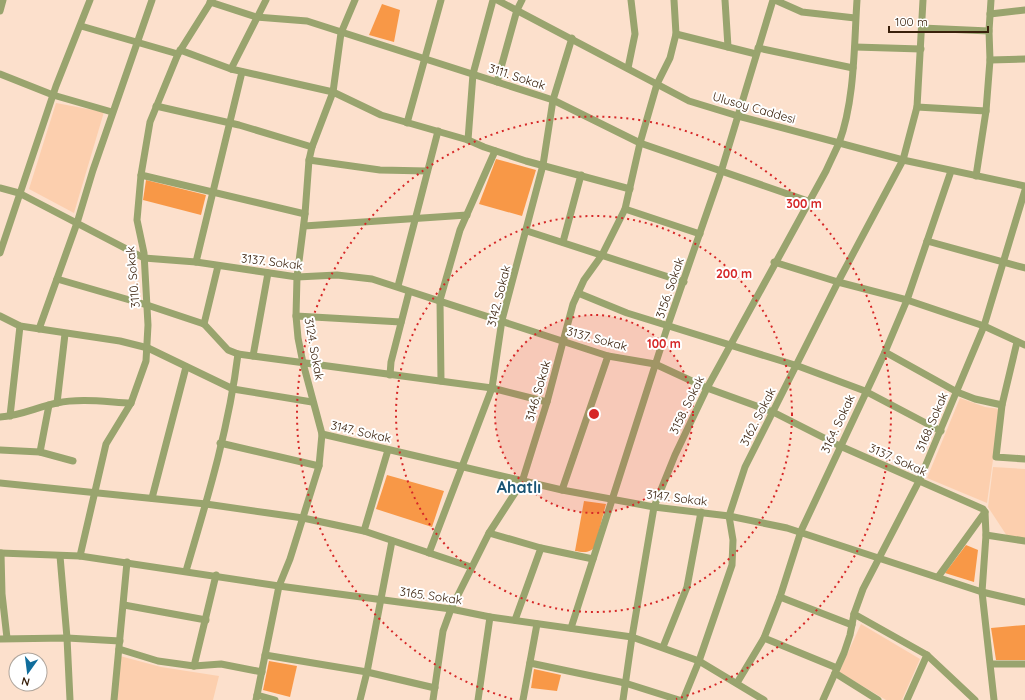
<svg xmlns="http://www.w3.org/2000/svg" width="1025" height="700" viewBox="0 0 1025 700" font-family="Quicksand,sans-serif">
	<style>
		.built { fill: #fccfae }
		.green { fill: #f89847 }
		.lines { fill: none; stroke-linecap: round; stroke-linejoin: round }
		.minor { stroke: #99a46e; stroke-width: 7 }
		.ring { fill: none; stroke: #d62828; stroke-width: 2; stroke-dasharray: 2 4 }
		.labels { text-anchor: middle; stroke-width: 4; stroke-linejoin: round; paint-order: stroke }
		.street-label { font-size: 12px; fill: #39200b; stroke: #fff }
		.district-label { font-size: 16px; font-weight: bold; fill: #195474; stroke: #fff }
		.centre { fill: #d62828; stroke: #fff; stroke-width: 2 }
		.ring-label { font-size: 12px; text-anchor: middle; font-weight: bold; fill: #d62828; stroke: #fff; stroke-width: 4; stroke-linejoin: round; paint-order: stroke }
	</style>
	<rect width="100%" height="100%" fill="#fce0cc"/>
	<g class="built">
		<path d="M56,103l48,9 -30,101 -45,-24z"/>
		<path d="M960,398l25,9 15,2 -13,94 -60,-25z"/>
		<path d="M993,467l32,2v70l-18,-3 -19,-29z"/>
		<path d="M861,624l59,35 -18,41h-16l-47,-28z"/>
		<path d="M120,656l41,11 58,9 -6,24h-97z"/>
	</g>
	<g class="green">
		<path d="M382,4l18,6 -6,32 -25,-7z"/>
		<path d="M496,159l40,11 -14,46 -43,-12z"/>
		<path d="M146,180l60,15 -5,20 -58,-15z"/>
		<path d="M387,475l57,16 -12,36 -56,-18z"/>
		<path d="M584,501l22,3 -11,42c-5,8 -12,6 -20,5z"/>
		<path d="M966,545l12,5 -4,32 -29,-9z"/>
		<path d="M1025,625v35h-29l-5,-32z"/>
		<path d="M269,661l28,5 -7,31 -27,-7z"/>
		<path d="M534,669l27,6 -4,16 -26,-3z"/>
	</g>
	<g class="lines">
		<g class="minor">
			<path d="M497,0l192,101 49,15 165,44 122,26"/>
			<path d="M725,0l3,47"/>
			<path d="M775,0l27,12 53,6"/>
			<path d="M210,2l46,15 51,4 246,79 87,43 168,58"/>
			<path d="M0,11l3,-11"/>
			<path d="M990,14l35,-4"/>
			<path d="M81,26l97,28"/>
			<path d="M922,28l67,3"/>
			<path d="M676,34l80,20"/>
			<path d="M855,47l66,2"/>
			<path d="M758,48l95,20"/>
			<path d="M180,50l51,19 102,23 48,23 87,25 16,7 42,14 104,28"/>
			<path d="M990,60l35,-1"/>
			<path d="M628,68l7,-34 -4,-34"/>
			<path d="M231,69l35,-69"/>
			<path d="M0,74l53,21 59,17"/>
			<path d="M497,82l20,-72 5,-10"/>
			<path d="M156,106l83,19 73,22"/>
			<path d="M917,107l69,4"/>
			<path d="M407,123l34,-123"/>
			<path d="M468,140l5,-66 20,-74"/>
			<path d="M309,160l71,10 47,1"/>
			<path d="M141,175l164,39"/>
			<path d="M976,176l10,-65 4,-51 -1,-29 2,-31"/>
			<path d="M0,188l19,5 125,65 52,4 101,15 40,-2 35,4 236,77 47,8 52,24 66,24 67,34 143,63 2,3 1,23 39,6"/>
			<path d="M625,209l75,25"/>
			<path d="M304,226l163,-11"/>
			<path d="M527,231l157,51"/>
			<path d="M927,241l98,27"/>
			<path d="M563,242l18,-67"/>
			<path d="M0,253l56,-167 34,-86"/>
			<path d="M196,262l46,-190"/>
			<path d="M774,262l64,20 69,18 77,26 41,19"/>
			<path d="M57,279l90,26 57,19 24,26 10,4 254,34 55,14"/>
			<path d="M398,286l40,-155"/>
			<path d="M578,293l49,20 171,53 67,25 76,40"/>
			<path d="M0,316l20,10 100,15 28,7 85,41 79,13"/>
			<path d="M296,316l105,6"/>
			<path d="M204,324l14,-58"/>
			<path d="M39,329l38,-106 16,-53 59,-170"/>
			<path d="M1017,342l-15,63 -6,52 29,2"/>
			<path d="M885,352l72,40 18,7 27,6"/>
			<path d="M253,356l15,-83"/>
			<path d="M390,375l1,-13 18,-70"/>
			<path d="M441,381l-1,-81 20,-70 35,-79"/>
			<path d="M57,403l8,-69"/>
			<path d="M10,416l10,-90"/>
			<path d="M0,417c20,-1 37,-10 57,-14 23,-5 50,-1 74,0"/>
			<path d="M322,434l240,56 92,17 75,9 58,12 195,64 43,10"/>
			<path d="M220,443l99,23"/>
			<path d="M0,450l40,2 33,9"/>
			<path d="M40,452l9,-47"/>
			<path d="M0,483l206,21 97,14 61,13 107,36"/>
			<path d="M562,490l46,-134"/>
			<path d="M152,498l34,-131"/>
			<path d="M364,531l24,-81"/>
			<path d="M489,533l52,15 52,11"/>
			<path d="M986,535l-4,57 12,108"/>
			<path d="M0,553l80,3 199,30 172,23 39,8 142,20 67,24 65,39"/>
			<path d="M1,553l1,41 5,44"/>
			<path d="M429,553l63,-165 10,-68 41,-155 10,-65 19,-62"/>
			<path d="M60,556l7,82 3,62"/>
			<path d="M80,556l26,-112 25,-41 15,-42 2,-36 -4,-72 -7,-33 4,-45 9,-53 28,-68 34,-54"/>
			<path d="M186,571c21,-71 43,-143 52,-217"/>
			<path d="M938,577l47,-65"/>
			<path d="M780,597l72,28"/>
			<path d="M124,605l82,15"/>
			<path d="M854,614l73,41 48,45"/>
			<path d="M515,620l26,-72"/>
			<path d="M571,628l97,-303 53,-153 52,-172"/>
			<path d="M764,638l73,30"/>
			<path d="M0,639l67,-1 53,3"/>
			<path d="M663,647l24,-60 14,-75"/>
			<path d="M119,649l39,12 36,5 27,-2 41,8"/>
			<path d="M265,655l102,17 68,16"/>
			<path d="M530,663l95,20 54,17"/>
			<path d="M991,664h34"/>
			<path d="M194,666l22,-91"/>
			<path d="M835,673l43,27"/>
			<path d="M737,683l27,-45 16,-41 21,-66 84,-179 22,-52 44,-129"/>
			<path d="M257,695l18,5"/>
			<path d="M114,700l13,-138"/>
			<path d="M256,700l23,-114 11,-27 29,-93 3,-32 -19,-71 -5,-25 -2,-22 1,-39 8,-63 4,-54 3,-13 21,-55 8,-59 14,-33"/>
			<path d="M360,700l7,-28 25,-131"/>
			<path d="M433,700l10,-69 8,-22 38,-76 33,-51 25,-80 26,-98 11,-24 18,-25 23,-46 15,-66 17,-59 13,-26 6,-24 -2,-34"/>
			<path d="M478,700l12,-83"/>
			<path d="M523,700l14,-76"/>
			<path d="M623,700l9,-63 22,-130 21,-52 32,-67 119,-217c4,-9 9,-19 13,-28 16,-43 15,-98 18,-143"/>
			<path d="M683,700l16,-39 33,-96 1,-25 -4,-24 16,-49 93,-185 65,-122 14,-53 6,-107"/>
			<path d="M823,700l21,-47 6,-18 4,-21 9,-25 56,-108 65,-155 41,-136"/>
			<path d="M907,700l20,-45"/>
		</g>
	</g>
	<circle cx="594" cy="414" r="99" fill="#d62828" fill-opacity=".12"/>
	<g class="ring">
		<circle cx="594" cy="414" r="99"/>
		<circle cx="594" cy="414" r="198"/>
		<path d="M512 699A297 297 0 1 1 676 699"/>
	</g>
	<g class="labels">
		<g class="street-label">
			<text transform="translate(517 77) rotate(18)" y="4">3111. Sokak</text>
			<text transform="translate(754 108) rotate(16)" y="4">Ulusoy Caddesi</text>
			<text transform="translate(272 262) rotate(7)" y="4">3137. Sokak</text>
			<text transform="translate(133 277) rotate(-95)" y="4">3110. Sokak</text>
			<text transform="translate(670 288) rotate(-71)" y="4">3156. Sokak</text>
			<text transform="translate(499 296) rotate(-76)" y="4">3142. Sokak</text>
			<text transform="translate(597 339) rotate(15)" y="4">3137. Sokak</text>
			<text transform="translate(314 349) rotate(80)" y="4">3124. Sokak</text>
			<text transform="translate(538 391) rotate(-74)" y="4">3146. Sokak</text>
			<text transform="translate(687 405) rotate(-64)" y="4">3158. Sokak</text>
			<text transform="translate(758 417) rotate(-63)" y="4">3162. Sokak</text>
			<text transform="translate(932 422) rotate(-67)" y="4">3168. Sokak</text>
			<text transform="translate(838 424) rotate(-65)" y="4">3164. Sokak</text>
			<text transform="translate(361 432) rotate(13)" y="4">3147. Sokak</text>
			<text transform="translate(898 460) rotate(24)" y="4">3137. Sokak</text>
			<text transform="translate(677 498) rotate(7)" y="4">3147. Sokak</text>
			<text transform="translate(431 596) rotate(8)" y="4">3165. Sokak</text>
		</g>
		<g class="district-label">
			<text x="519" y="493">Ahatlı</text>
		</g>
	</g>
	<circle cx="594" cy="414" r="6" class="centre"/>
	<g class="ring-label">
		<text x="804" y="208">300 m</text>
		<text x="734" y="278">200 m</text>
		<text x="664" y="348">100 m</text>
	</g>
	<g transform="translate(28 672) rotate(194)"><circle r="19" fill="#ffffff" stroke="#b0a69d"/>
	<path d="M0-3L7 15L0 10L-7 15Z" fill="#106d9c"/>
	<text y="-6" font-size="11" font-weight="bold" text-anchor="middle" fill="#39200b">N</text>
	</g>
	<path d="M889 26v6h99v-6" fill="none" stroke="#39200b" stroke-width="2"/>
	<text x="895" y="26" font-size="12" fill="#39200b" stroke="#ffffff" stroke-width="3" paint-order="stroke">100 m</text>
</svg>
